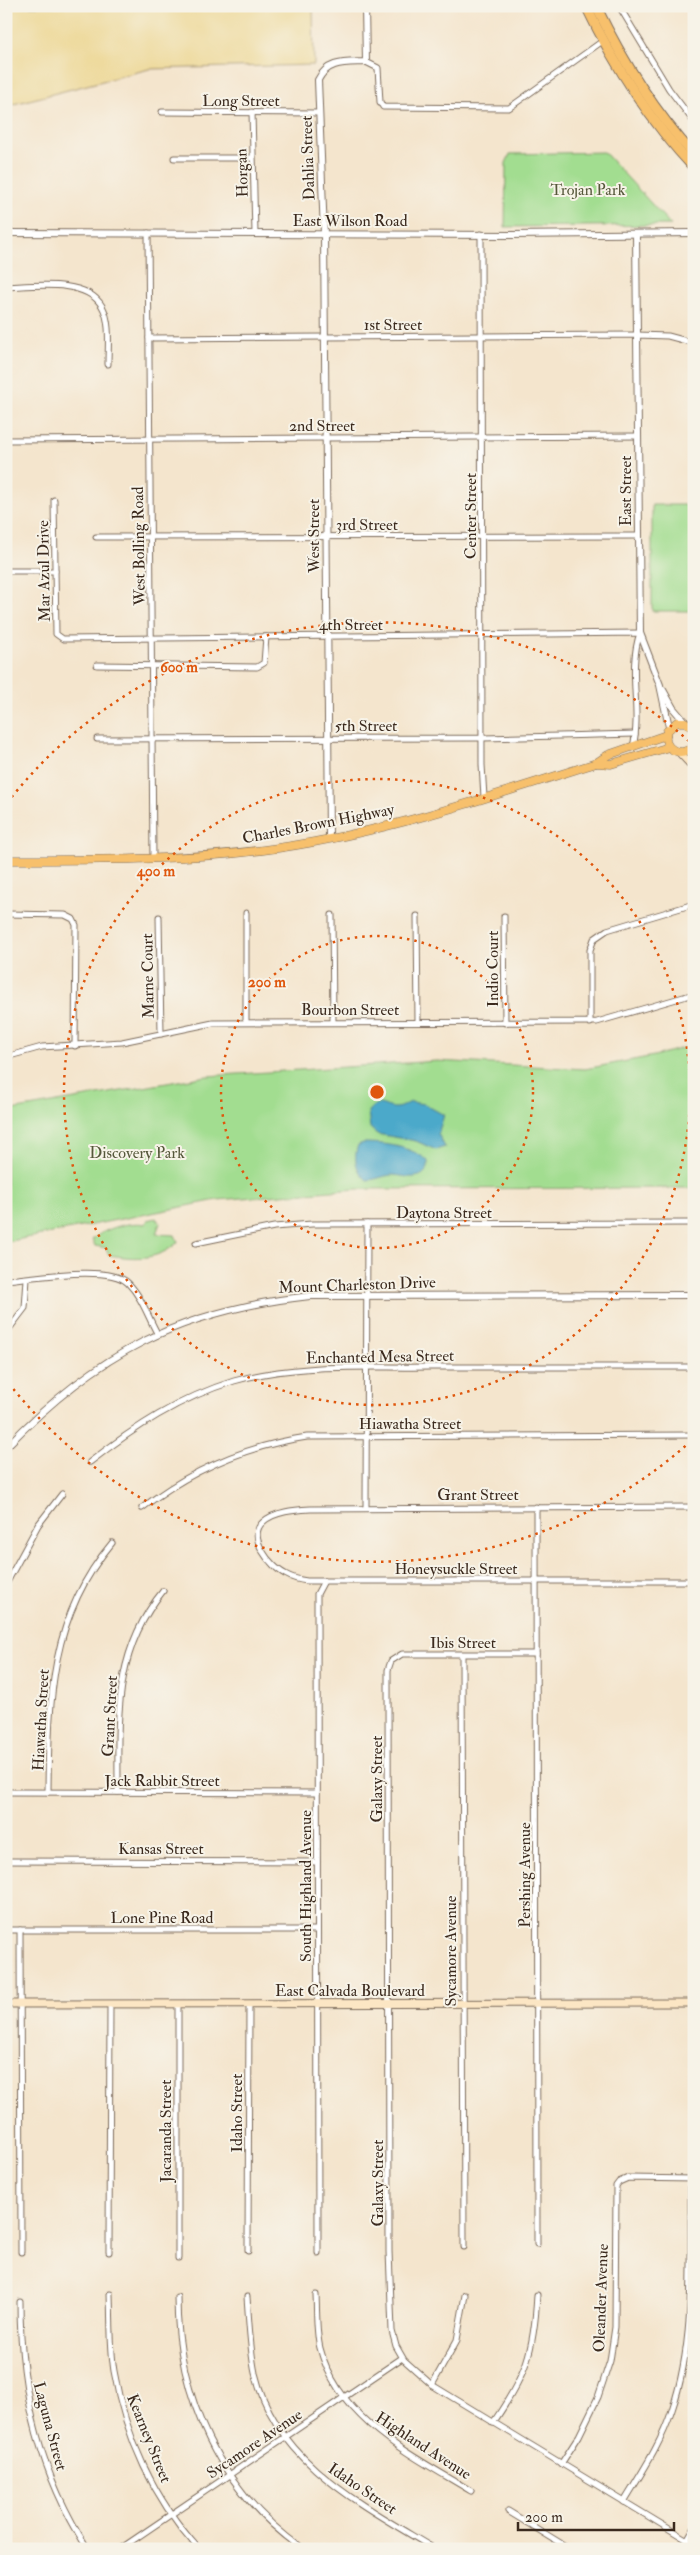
<svg xmlns="http://www.w3.org/2000/svg" width="700" height="2555" viewBox="0 0 700 2555" font-family="'IM FELL Double Pica',serif">
	<style>
		.green { fill: #a2dd90; stroke: #6e8457 }
		.sand { fill: #eeda9e; stroke: #94825e }
		.water { fill: #4ca9ca; stroke: #446a74 }
		.lines { fill: none; stroke-linecap: round; stroke-linejoin: round }
		.minor-casing { stroke: #7c6b5b; stroke-width: 7 }
		.tertiary-casing { stroke: #7c6b5b; stroke-width: 8 }
		.secondary-casing { stroke: #7c6b5b; stroke-width: 9 }
		.primary-casing { stroke: #7c6b5b; stroke-width: 9 }
		.trunk-casing { stroke: #7c6b5b; stroke-width: 11 }
		.minor { stroke: #fff; stroke-width: 5 }
		.tertiary { stroke: #fff; stroke-width: 6 }
		.secondary { stroke: #fce6c4; stroke-width: 7 }
		.primary { stroke: #f7c06c; stroke-width: 8 }
		.trunk { stroke: #f7c06c; stroke-width: 9 }
		.ring { fill: none; stroke: #df570d; stroke-width: 2.5; stroke-dasharray: 2.5 5 }
		.labels { text-anchor: middle; stroke-width: 4; stroke-linejoin: round; paint-order: stroke }
		.street-label { font-size: 16px; fill: #3b2a1e; stroke: #f7f3e8 }
		.park-label { font-size: 16px; fill: #55573a; stroke: #f7f3e8 }
		.centre { fill: #df570d; stroke: #f7f3e8; stroke-width: 2.5 }
		.ring-label { font-size: 15px; text-anchor: middle; font-weight: bold; fill: #df570d; stroke: #f7f3e8; stroke-width: 4; stroke-linejoin: round; paint-order: stroke }
	</style>
	<rect width="100%" height="100%" fill="#f7f3e8"/>
	<filter id="ink" filterUnits="userSpaceOnUse"><feTurbulence type="fractalNoise" baseFrequency=".02" numOctaves="2"/><feDisplacementMap in="SourceGraphic" scale="10" xChannelSelector="R" yChannelSelector="G"/><feConvolveMatrix kernelMatrix="1 2 1 2 8 2 1 2 1" color-interpolation-filters="sRGB"/></filter>
	<filter id="wash" filterUnits="userSpaceOnUse"><feTurbulence type="fractalNoise" baseFrequency=".0096" numOctaves="4" result="noise"/><feDisplacementMap in="SourceGraphic" scale="20" xChannelSelector="R" yChannelSelector="G"/><feGaussianBlur stdDeviation="1.12" result="paint"/><feColorMatrix in="noise" values="0 0 0 0 0 0 0 0 0 0 0 0 0 0 0 0 0 1.4 0 .05"/><feComposite in="paint" operator="in"/></filter>
	<g filter="url(#wash)">
		<rect width="100%" height="100%" fill="#f4e5cd"/>
		<g class="green">
			<path d="M604,152l67,73 -166,2 1,-64 4,-9z"/>
			<rect x="652" y="505" width="42" height="106"/>
			<path d="M694,1045v143l-337,1 -140,11 -211,42v-131l201,-35 230,-15 148,8 69,-13z"/>
			<path d="M156,1218l4,5 -4,11 19,1 3,7c-20,19 -43,17 -69,13l-3,-7 -11,-2 -3,-6c11,-11 37,-19 53,-16l3,-4z"/>
		</g>
		<path class="sand" d="M6,6h307l1,59 -165,4 -143,37z"/>
		<g class="water">
			<path d="M411,1102l13,2 20,11 -6,19 7,13 -9,3 -20,-9 -39,-7 -7,-6 -2,-17c13,-13 13,-4 27,-3 5,0 11,-4 16,-6z"/>
			<path d="M363,1143c21,0 48,3 65,18v7c-8,15 -24,7 -37,7 -9,1 -15,5 -24,5 -11,-9 -14,-21 -9,-35z"/>
		</g>
	</g>
	<g filter="url(#ink)">
		<g class="lines">
			<g class="minor-casing">
				<g id="minor">
					<path d="M619,6l50,83 25,33"/>
					<path d="M366,62l12,6 2,34 3,5 126,1 95,-68"/>
					<path d="M162,112l157,1"/>
					<path d="M252,112l3,122"/>
					<path d="M174,158h78"/>
					<path d="M148,233l5,626"/>
					<path d="M481,234l1,531 2,32"/>
					<path d="M6,287c27,-1 80,-9 96,19 9,15 6,40 6,58"/>
					<path d="M149,338l488,-3 31,1 26,7"/>
					<path d="M6,440l632,-4"/>
					<path d="M54,500l2,134 7,5 577,-6c-13,38 2,77 -7,114"/>
					<path d="M96,537l543,-1"/>
					<path d="M6,571h49"/>
					<path d="M97,665l160,2 7,-4 2,-26"/>
					<path d="M97,739l386,-1 152,-4"/>
					<path d="M6,914l59,1 8,4 3,6 -1,121"/>
					<path d="M332,915l1,107"/>
					<path d="M417,916l1,106"/>
					<path d="M504,916l1,107"/>
					<path d="M159,917l2,117"/>
					<path d="M246,1021v-108"/>
					<path d="M590,1023v-73l4,-11 13,-9 87,-26"/>
					<path d="M6,1057l36,-10 80,-5 91,-19 384,-1 97,-28"/>
					<path d="M196,1243l78,-16 38,-3 382,-1"/>
					<path d="M6,1280c27,-2 104,-16 122,3 14,14 20,34 29,50"/>
					<path d="M6,1333l19,-25 2,-29"/>
					<path d="M90,1462c45,-35 89,-64 144,-81 63,-18 130,-13 195,-14 88,0 177,0 265,0"/>
					<path d="M366,1507l1,-283"/>
					<path d="M536,1507l1,737"/>
					<path d="M694,1507l-382,2c-16,1 -37,2 -49,13 -17,15 8,45 22,52 7,4 14,6 22,7h387"/>
					<path d="M142,1508c49,-38 104,-62 165,-71l387,-2"/>
					<path d="M6,1584l32,-59 24,-31"/>
					<path d="M536,1654h-134l-11,7 -3,9 1,581 3,80 4,15 8,14 28,25 262,159"/>
					<path d="M462,1655l2,592"/>
					<path d="M6,1792l311,1"/>
					<path d="M48,1792c1,-92 1,-174 64,-249"/>
					<path d="M118,1792c0,-74 -5,-140 45,-201"/>
					<path d="M6,1861l311,1"/>
					<path d="M6,1930h311"/>
					<path d="M20,1930l1,322"/>
					<path d="M178,2004v254"/>
					<path d="M248,2251l1,-247"/>
					<path d="M109,2252l1,-248"/>
					<path d="M318,2253l-1,-659 7,-13"/>
					<path d="M110,2294c1,26 0,52 4,77 11,65 40,129 85,178"/>
					<path d="M316,2295c1,17 0,37 4,53 19,73 92,107 151,143"/>
					<path d="M177,2297c0,100 43,194 126,252"/>
					<path d="M247,2297c2,25 3,52 8,76 21,89 107,132 178,175"/>
					<path d="M20,2302c0,87 20,173 68,247"/>
					<path d="M432,2385l25,-45 8,-45"/>
					<path d="M493,2423c33,-48 41,-71 44,-128"/>
					<path d="M561,2464l18,-28 19,-39 12,-36 5,-34 1,-141 3,-4 9,-4 66,1"/>
					<path d="M624,2502c18,-30 37,-58 48,-92 25,-74 18,-154 19,-231"/>
					<path d="M508,2511l62,38"/>
					<path d="M687,2540l7,-12"/>
					<path d="M120,2549l282,-191"/>
				</g>
			</g>
			<g class="tertiary-casing">
				<g id="tertiary">
					<path d="M6,233l505,2 183,-2"/>
					<path d="M636,234l4,399 20,52 9,42"/>
					<path d="M663,690l10,18 12,14"/>
					<path d="M329,838l-5,-604 -6,-154c10,-20 28,-17 48,-18l-1,-56"/>
					<path d="M6,1447c91,-94 174,-137 304,-151l384,-1"/>
				</g>
			</g>
			<g class="secondary-casing">
				<g id="secondary">
					<path d="M679,752l15,16"/>
					<path d="M6,2004l688,-1"/>
				</g>
			</g>
			<g class="primary-casing">
				<g id="primary">
					<path d="M694,728l-9,-6h-8l-10,9c-6,18 14,28 27,15"/>
					<path d="M596,763l15,1 58,-17"/>
					<path d="M6,860c91,0 182,1 272,-12 109,-16 215,-52 318,-85l12,-8 58,-20"/>
				</g>
			</g>
			<g class="trunk-casing">
				<g id="trunk">
					<path d="M586,6c28,59 63,114 108,162"/>
					<path d="M596,6c26,54 57,104 98,149"/>
				</g>
			</g>
			<use href="#minor" class="minor"/>
			<use href="#tertiary" class="tertiary"/>
			<use href="#secondary" class="secondary"/>
			<use href="#primary" class="primary"/>
			<use href="#trunk" class="trunk"/>
		</g>
	</g>
	<g class="ring">
		<circle cx="377" cy="1092" r="156"/>
		<circle cx="377" cy="1092" r="313"/>
		<path d="M691 1441A469 469 0 0 1 7 1381M7 803A469 469 0 0 1 691 743"/>
	</g>
	<g class="labels">
		<g class="street-label">
			<text x="241" y="106">Long Street</text>
			<text transform="translate(307 158) rotate(-92)" y="6">Dahlia Street</text>
			<text transform="translate(241 173) rotate(-92)" y="6">Horgan</text>
			<text x="350" y="226">East Wilson Road</text>
			<text x="393" y="330">1st Street</text>
			<text x="322" y="431">2nd Street</text>
			<text transform="translate(625 491) rotate(-90)" y="6">East Street</text>
			<text transform="translate(470 516) rotate(-90)" y="6">Center Street</text>
			<text x="367" y="530">3rd Street</text>
			<text transform="translate(313 536) rotate(-90)" y="6">West Street</text>
			<text transform="translate(138 546) rotate(-91)" y="6">West Bolling Road</text>
			<text transform="translate(43 571) rotate(-91)" y="6">Mar Azul Drive</text>
			<text x="351" y="630">4th Street</text>
			<text x="366" y="731">5th Street</text>
			<text transform="translate(318 823) rotate(-11)" y="6">Charles Brown Highway</text>
			<text transform="translate(492 969) rotate(-90)" y="6">Indio Court</text>
			<text transform="translate(147 976) rotate(-91)" y="6">Marne Court</text>
			<text x="350" y="1015">Bourbon Street</text>
			<text x="444" y="1218">Daytona Street</text>
			<text transform="translate(357 1284) rotate(-2)" y="6">Mount Charleston Drive</text>
			<text transform="translate(380 1356) rotate(-1)" y="6">Enchanted Mesa Street</text>
			<text x="410" y="1429">Hiawatha Street</text>
			<text x="478" y="1500">Grant Street</text>
			<text x="456" y="1574">Honeysuckle Street</text>
			<text x="463" y="1648">Ibis Street</text>
			<text transform="translate(109 1716) rotate(-87)" y="6">Grant Street</text>
			<text transform="translate(40 1720) rotate(-87)" y="6">Hiawatha Street</text>
			<text transform="translate(376 1779) rotate(-90)" y="6">Galaxy Street</text>
			<text x="162" y="1786">Jack Rabbit Street</text>
			<text x="161" y="1854">Kansas Street</text>
			<text transform="translate(524 1875) rotate(-90)" y="6">Pershing Avenue</text>
			<text transform="translate(305 1886) rotate(-90)" y="6">South Highland Avenue</text>
			<text x="162" y="1923">Lone Pine Road</text>
			<text transform="translate(450 1951) rotate(-90)" y="6">Sycamore Avenue</text>
			<text x="350" y="1996">East Calvada Boulevard</text>
			<text transform="translate(236 2113) rotate(-90)" y="6">Idaho Street</text>
			<text transform="translate(165 2131) rotate(-90)" y="6">Jacaranda Street</text>
			<text transform="translate(377 2183) rotate(-90)" y="6">Galaxy Street</text>
			<text transform="translate(600 2298) rotate(-88)" y="6">Oleander Avenue</text>
			<text transform="translate(51 2426) rotate(75)" y="6">Laguna Street</text>
			<text transform="translate(150 2438) rotate(68)" y="6">Kearney Street</text>
			<text transform="translate(254 2443) rotate(-34)" y="6">Sycamore Avenue</text>
			<text transform="translate(424 2445) rotate(33)" y="6">Highland Avenue</text>
			<text transform="translate(363 2488) rotate(34)" y="6">Idaho Street</text>
		</g>
		<g class="park-label">
			<text x="588" y="195">Trojan Park</text>
			<text x="137" y="1158">Discovery Park</text>
		</g>
	</g>
	<circle cx="377" cy="1092" r="8" class="centre"/>
	<g class="ring-label">
		<text x="179" y="672">600 m</text>
		<text x="156" y="876">400 m</text>
		<text x="267" y="987">200 m</text>
	</g>
	<rect width="700" height="2555" fill="none" stroke="#f7f3e8" stroke-width="25"/>
	<path d="M518 2522v8h156v-8" fill="none" stroke="#3b2a1e" stroke-width="2.5"/>
	<text x="525" y="2522" font-size="15" fill="#3b2a1e" stroke="#f7f3e8" stroke-width="4" paint-order="stroke">200 m</text>
</svg>
